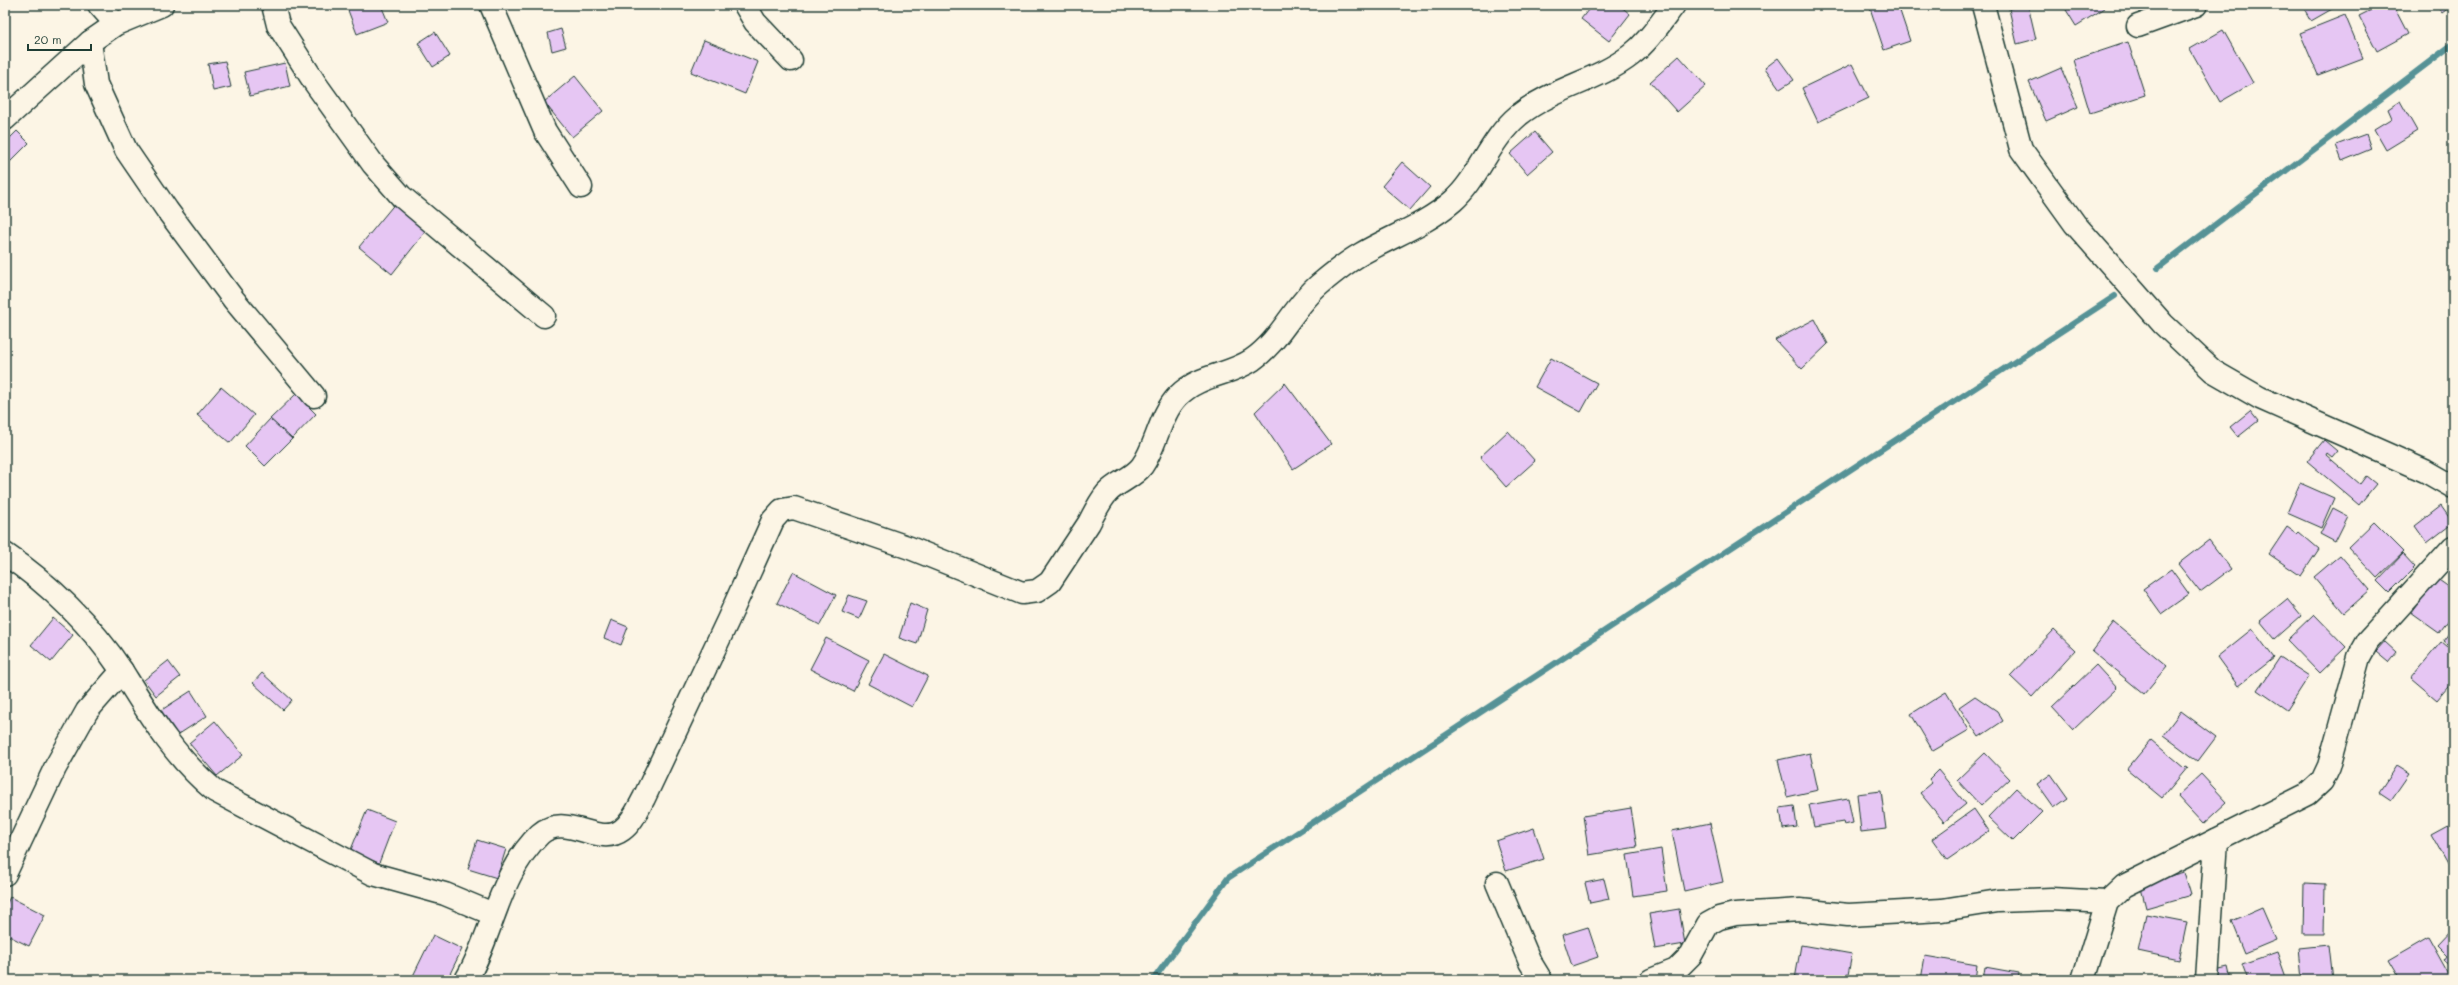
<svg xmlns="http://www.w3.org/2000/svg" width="2458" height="985" viewBox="0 0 2458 985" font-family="Mali,sans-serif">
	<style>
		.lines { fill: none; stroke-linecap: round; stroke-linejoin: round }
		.stream { stroke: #569296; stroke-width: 6 }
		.building { fill: #e6c6f3; stroke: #1f3d34 }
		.minor-casing { stroke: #1f3d34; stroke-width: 25 }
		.minor { stroke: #fcf5e5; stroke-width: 22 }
	</style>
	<rect width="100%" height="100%" fill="#fcf5e5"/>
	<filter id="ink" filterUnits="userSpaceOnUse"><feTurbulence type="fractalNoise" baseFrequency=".025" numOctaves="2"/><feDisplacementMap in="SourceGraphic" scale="8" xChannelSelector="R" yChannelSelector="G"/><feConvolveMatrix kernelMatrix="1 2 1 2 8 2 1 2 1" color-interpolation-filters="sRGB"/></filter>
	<g filter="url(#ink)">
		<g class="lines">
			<g class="stream">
				<path d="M2158,268l295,-224"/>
				<path d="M1153,980l75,-102 887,-582"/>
			</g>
		</g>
		<g class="building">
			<path d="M346,5h35l7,17 -31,12z"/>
			<path d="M1592,5h27l11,9 -21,27 -28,-22z"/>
			<path d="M1869,5h29l12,36 -26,9z"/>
			<path d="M2019,5h9l8,34 -19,5 -8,-35z"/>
			<path d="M2063,5h40l2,3 -29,18z"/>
			<path d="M2302,5h37l-28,16z"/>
			<path d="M2381,5h12l15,29 -31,17 -18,-35z"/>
			<path d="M2436,5h17l-11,8z"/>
			<path d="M2345,15l18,43 -45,17 -18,-42z"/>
			<path d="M561,29l5,18 -14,4 -4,-18z"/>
			<path d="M2223,30l30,53 -33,19 -30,-53z"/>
			<path d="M435,32l15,24 -17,11 -15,-24z"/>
			<path d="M704,40l54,22 -13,32 -54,-22z"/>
			<path d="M2128,42l17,53 -55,18 -16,-53z"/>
			<path d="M1679,56l27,30 -29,26 -27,-30z"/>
			<path d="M1778,58l16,22 -14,9 -15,-21z"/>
			<path d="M225,61l6,26 -18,4 -5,-27z"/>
			<path d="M285,63l5,23 -40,10 -6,-24z"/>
			<path d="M1852,64l17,34 -51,24 -16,-34z"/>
			<path d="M2061,68l17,39 -32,14 -17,-39z"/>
			<path d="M575,76l28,35 -31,26 -28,-35z"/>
			<path d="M2400,101l17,30 -31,19 -12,-21 18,-11 -4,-9z"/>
			<path d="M17,131l12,12 -24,24v-24z"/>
			<path d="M1535,132l17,20 -25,22 -17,-20z"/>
			<path d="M2366,134l5,15 -29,12 -6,-16z"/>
			<path d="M1402,162l28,25 -20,23 -28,-24z"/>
			<path d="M401,196l32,26 -41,52 -33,-27z"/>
			<path d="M1815,319l13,25 -26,25 -27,-29z"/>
			<path d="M1551,358l46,25 -16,29 -46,-25z"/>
			<path d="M1285,383l46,61 -38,25 -38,-57z"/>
			<path d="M221,387l33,28 -24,28 -33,-28z"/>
			<path d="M296,394l20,20 -24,25 -22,-20z"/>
			<path d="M2250,411l8,10 -20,16 -8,-10z"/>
			<path d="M270,419l22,20 -27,27 -20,-20z"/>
			<path d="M1508,431l27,30 -29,26 -26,-30z"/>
			<path d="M2324,440l13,11 -5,6 -5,-4 -1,2 34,29 6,-8 10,8 -17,21 -52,-44z"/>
			<path d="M2300,483l34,15 -13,30 -34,-15z"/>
			<path d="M2441,506l12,17 -26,20 -12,-17z"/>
			<path d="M2333,508l15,8 -13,26 -15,-8z"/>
			<path d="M2374,522l30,30 -27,26 -29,-31z"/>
			<path d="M2287,527l10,7 2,-2 20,17 -18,27 -32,-22z"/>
			<path d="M2209,540l22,29 -31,23 -22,-28z"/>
			<path d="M2403,554l12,13 -26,26 -12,-12z"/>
			<path d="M2340,555l30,35 -26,23 -30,-36z"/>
			<path d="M2171,569l18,25 -28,20 -18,-25z"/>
			<path d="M793,572l43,23 -16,30 -43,-22z"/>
			<path d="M2436,578l17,12v24l-14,19 -28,-20z"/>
			<path d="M849,595l18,6 -8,18 -17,-7z"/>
			<path d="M2287,599l14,17 -26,23 -15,-18z"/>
			<path d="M910,603l17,7 -10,34 -18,-6z"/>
			<path d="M2314,614l32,33 -27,26 -32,-33z"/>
			<path d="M53,618l20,17 -22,27 -20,-17z"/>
			<path d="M611,620l17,7 -7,18 -17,-7z"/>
			<path d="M2114,622l53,44 -23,28 -52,-43z"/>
			<path d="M2453,628v20l-10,-7z"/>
			<path d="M2252,629l22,29 -36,28 -21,-29z"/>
			<path d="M2054,630l21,20 -43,47 -22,-21z"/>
			<path d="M826,638l43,22 -16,31 -43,-22z"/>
			<path d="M2385,642l11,10 -8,10 -12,-10z"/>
			<path d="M2441,642l12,10v29l-16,19 -26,-22z"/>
			<path d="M884,654l44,22 -16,31 -44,-23z"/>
			<path d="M2280,657l29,19 -22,34 -29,-20z"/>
			<path d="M168,661l12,16 -24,19 -12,-16z"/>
			<path d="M2096,665l21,23 -44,42 -21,-23z"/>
			<path d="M262,673l30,27 -9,10 -30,-27z"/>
			<path d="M191,691l16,25 -31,20 -16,-25z"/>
			<path d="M1946,692l23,38 -36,21 -22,-37z"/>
			<path d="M1975,696l22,15 6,10 -24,16 -20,-30z"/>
			<path d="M2181,711l35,26 -18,24 -35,-26z"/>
			<path d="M215,721l28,34 -26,21 -28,-33z"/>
			<path d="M2151,740l33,28 2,-2 2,1 -26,31 -35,-29z"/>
			<path d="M1810,753l8,37 -31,7 -9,-37z"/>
			<path d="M1985,753l25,26 -29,27 -24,-26z"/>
			<path d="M2396,766l13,8 -18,26 -12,-8z"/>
			<path d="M1938,770l28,34 -22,18 -24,-29 12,-10 -3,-4z"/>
			<path d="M2051,774l17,24 -14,10 -17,-24z"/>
			<path d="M2201,774l26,28 -24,22 -26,-28z"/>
			<path d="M2016,788l26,24 -29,29 -25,-24z"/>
			<path d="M1881,791l5,38 -25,3 -4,-38z"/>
			<path d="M1848,798l5,25 -9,2 -1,-3 -29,5 -5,-22z"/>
			<path d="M1794,806l3,21 -14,2 -3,-21z"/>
			<path d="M1631,808l6,39 -48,8 -6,-39z"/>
			<path d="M1974,809l15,22 -42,29 -15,-21z"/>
			<path d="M367,810l28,11 -16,42 -29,-11z"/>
			<path d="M2453,822v47l-2,1 -20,-36z"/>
			<path d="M1710,823l13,59 -39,9 -12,-60z"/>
			<path d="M1534,828l10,31 -38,12 -10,-30z"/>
			<path d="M477,840l29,9 -9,29 -29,-9z"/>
			<path d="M1661,849l6,42 -34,5 -6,-41z"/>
			<path d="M2184,872l7,23 -45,13 -6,-24z"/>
			<path d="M1604,879l5,20 -19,4 -5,-20z"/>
			<path d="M2304,883l21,1 -1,50h-21z"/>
			<path d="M10,897l35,18 -16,31 -24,-12v-27z"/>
			<path d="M2262,908l14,32 -31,13 -13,-32z"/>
			<path d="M1679,909l6,35 -30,5 -6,-35z"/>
			<path d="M2146,914l41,8 -8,38 -41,-9z"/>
			<path d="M1588,927l10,30 -26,9 -10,-31z"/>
			<path d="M2453,929v39l-9,-8 3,-4 -10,-10z"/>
			<path d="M433,935l29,14 -15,31h-36z"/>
			<path d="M2428,937l24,43h-52l-12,-20z"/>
			<path d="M1801,945l51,9 -5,26 -52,-1z"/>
			<path d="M2328,945l4,35h-30l-3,-32z"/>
			<path d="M2277,952l10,28h-39l-6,-16z"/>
			<path d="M1925,956l52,9 -2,15h-54z"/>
			<path d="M1985,967l33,6 -1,7h-34z"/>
			<path d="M2228,967l3,13h-17l-3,-9z"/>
			<path d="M2040,974l19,6h-21z"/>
		</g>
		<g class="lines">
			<g class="minor-casing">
				<g id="minor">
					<path d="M99,5l17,19"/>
					<path d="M273,5l5,20 37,58 58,81 28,32 143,120"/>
					<path d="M491,5l54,126 36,56"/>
					<path d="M745,5l10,17 36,38"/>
					<path d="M1983,5l38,144 54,75 88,100 50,47 47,27 165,73 28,16"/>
					<path d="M2138,26l58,-21"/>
					<path d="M90,42l6,42 30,66 41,60 67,90 80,96"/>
					<path d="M5,119l85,-77 26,-18 46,-19"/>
					<path d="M5,554c45,30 87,72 117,117l-35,40 -32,57 -50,106"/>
					<path d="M122,671c28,45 52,86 93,120l158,83 72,20 48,20"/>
					<path d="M1497,883l33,79 11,18"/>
					<path d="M466,980c28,-47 32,-106 74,-146 26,-23 58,14 82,-4 10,-7 16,-21 22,-32l84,-178 45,-100 9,-10 12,-2 116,40 112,45 15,-2 13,-9c13,-20 26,-39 39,-59 5,-10 11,-22 18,-30 10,-11 26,-15 35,-27 15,-21 17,-50 36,-70 22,-22 50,-20 74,-36 29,-20 41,-53 67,-75 13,-11 28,-23 42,-31 31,-18 64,-29 92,-53 26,-23 36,-61 66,-86 34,-27 79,-34 112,-60 18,-14 30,-33 43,-50"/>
					<path d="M1651,980l25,-10 15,-15 17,-31 11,-6 16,-4 65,-4 48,5 94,-5 56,-9 53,-2 56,3"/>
					<path d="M2083,980l24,-78 17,-16 184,-92 14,-13 7,-15 30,-109 9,-16 85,-94"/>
					<path d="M2207,980l9,-140"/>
				</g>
			</g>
			<use href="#minor" class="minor"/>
		</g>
	</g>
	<rect width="2458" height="985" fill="none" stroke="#fcf5e5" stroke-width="20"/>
	<rect x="10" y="10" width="2438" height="965" fill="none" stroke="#1f3d34" stroke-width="1.5" filter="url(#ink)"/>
	<path d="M28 44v6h63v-6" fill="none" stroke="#1f3d34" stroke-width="2"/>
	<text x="34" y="44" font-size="12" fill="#1f3d34" stroke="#fcf5e5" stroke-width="3" paint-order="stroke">20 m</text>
</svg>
